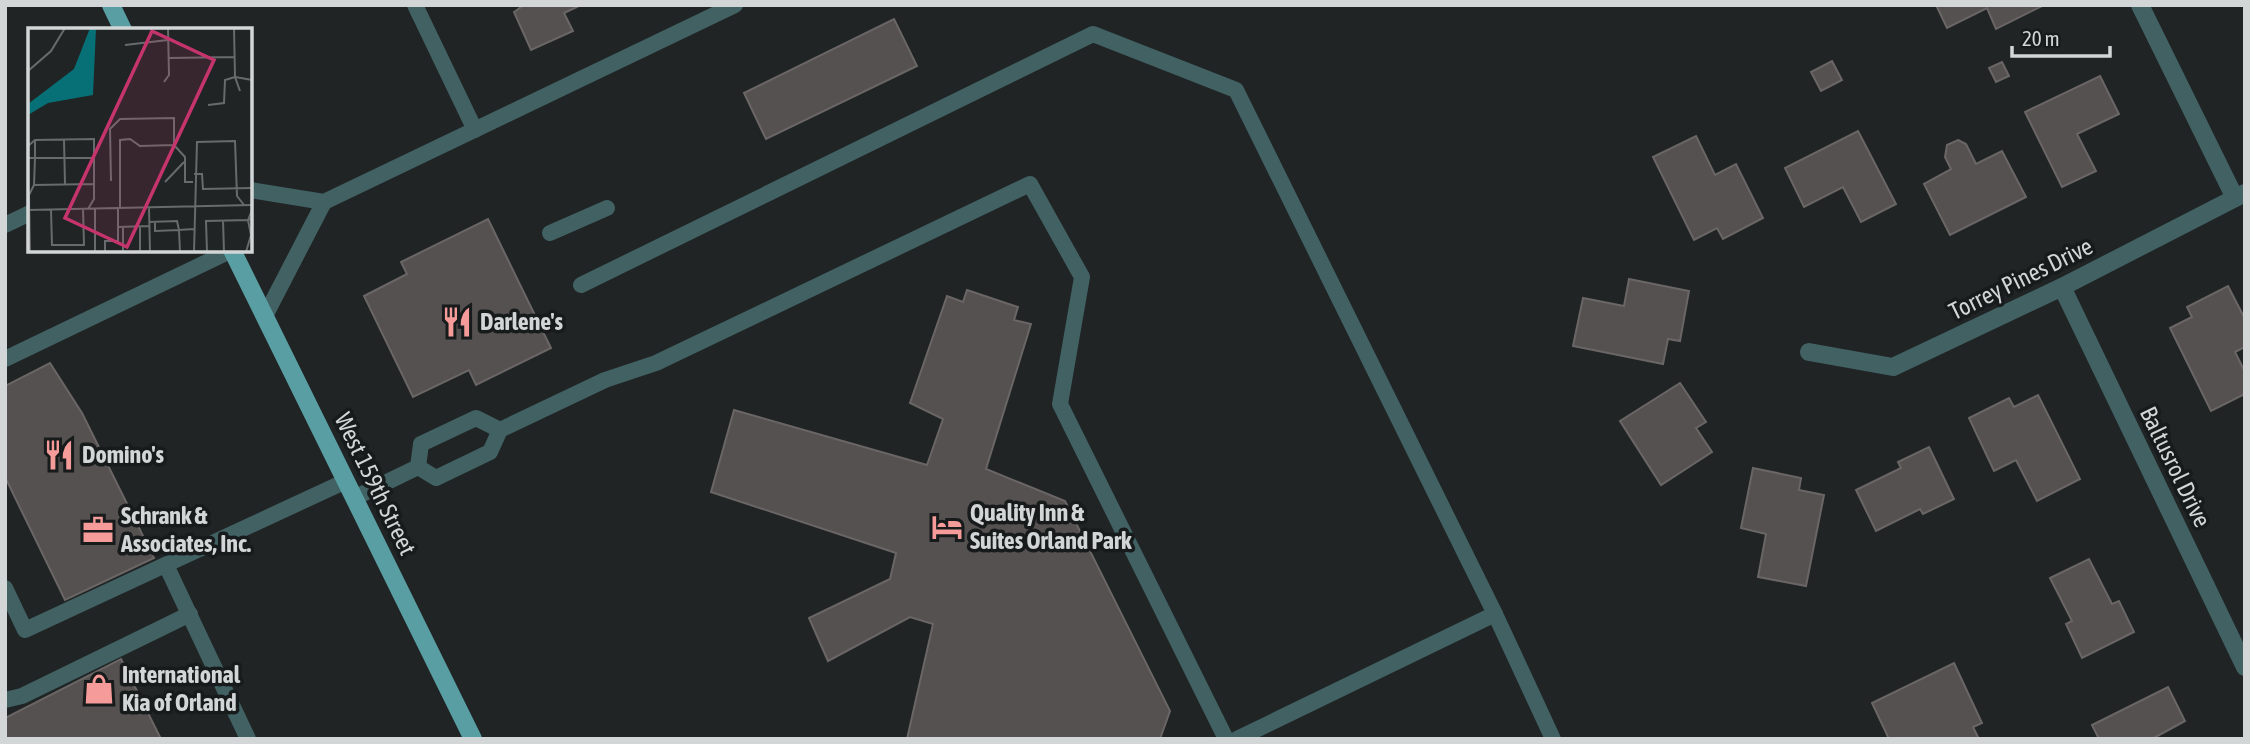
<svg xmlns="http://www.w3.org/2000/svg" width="2250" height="744" viewBox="0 0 2250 744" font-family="'Asap Condensed',sans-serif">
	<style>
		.building { fill: #555150; stroke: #6b6666; stroke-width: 2 }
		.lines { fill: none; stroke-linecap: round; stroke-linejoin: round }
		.lane { stroke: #416163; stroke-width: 16 }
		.street { stroke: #416163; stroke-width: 18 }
		.primary { stroke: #599ea3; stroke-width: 18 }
		.labels { text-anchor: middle; stroke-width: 7; stroke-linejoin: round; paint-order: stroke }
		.street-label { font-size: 24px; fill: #d3d6d6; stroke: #171b1b }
		.poi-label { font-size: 24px; font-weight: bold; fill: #d3d6d6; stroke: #171b1b; text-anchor: start }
		.inset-road { fill: none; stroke: #686b6c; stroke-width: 2 }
		.view { fill: #c5346d; fill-opacity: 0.15; stroke: #c5346d; stroke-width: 3.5 }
		.inset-edge { fill: none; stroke: #d3d6d6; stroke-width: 3.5 }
	</style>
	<rect width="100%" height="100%" fill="#202425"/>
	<g class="building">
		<path d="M524,5h57l-17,8 9,18 -42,19 -17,-38z"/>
		<path d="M1936,5h108l-48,24 -9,-21 -40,20z"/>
		<path d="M894,19l23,47 -151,73 -22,-46z"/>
		<path d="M1832,61l10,19 -21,11 -10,-19z"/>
		<path d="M2002,62l7,14 -13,6 -7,-14z"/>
		<path d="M2100,76l19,38 -42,20 19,37 -34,16 -37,-75z"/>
		<path d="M1858,131l38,73 -35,18 -18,-35 -39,20 -19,-39z"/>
		<path d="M1696,136l19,39 21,-11 27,54 -40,21 -6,-11 -23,12 -41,-83z"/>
		<path d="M1958,140l8,4 10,20 26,-13 24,46 -76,38 -26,-51 27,-15 -6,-12 2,-12z"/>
		<path d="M488,219l63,129 -75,37 -7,-15 -56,27 -49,-101 43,-22 -6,-12z"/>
		<path d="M1629,279l60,12 -9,50 -12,-2 -5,25 -90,-18 10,-48 41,8z"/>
		<path d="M2228,286l17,33v28l-10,5 10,20v22l-34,17 -41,-83 22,-11 -5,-10z"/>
		<path d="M967,290l51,17 -4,13 17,4 -45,145 79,32 105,210 -10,28h-253l26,-115 -23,-7 -82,44 -19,-43 81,-39 6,-26 -185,-61 23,-82 193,55 16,-46 -33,-16 37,-107 16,6z"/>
		<path d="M50,363l32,50 72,145 -89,42 -60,-123v-91z"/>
		<path d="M1680,383l26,39 -10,6 16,24 -51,33 -41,-64z"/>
		<path d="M2038,395l42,84 -43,22 -21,-41 -22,11 -25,-53 40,-20 5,9z"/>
		<path d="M1929,447l25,52 -31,15 -3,-5 -44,22 -20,-41 45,-22 -3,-6z"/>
		<path d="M1753,468l48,10 -2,12 25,5 -18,91 -48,-9 8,-43 -25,-6z"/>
		<path d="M2089,559l23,45 7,-3 15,31 -52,26 -16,-34 6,-3 -22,-43z"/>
		<path d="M121,659l40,80h-156v-21z"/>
		<path d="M1954,663l28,60 -9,4 6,12h-90l-17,-36z"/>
		<path d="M2168,687l17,34 -33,18h-53l-7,-14z"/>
	</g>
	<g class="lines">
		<g class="lane">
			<path d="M415,5l60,125"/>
			<path d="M250,190l74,12 411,-197"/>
			<path d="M5,225l25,-12"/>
			<path d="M550,233l57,-25"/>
			<path d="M581,285l512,-251 143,56 259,524 -258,125"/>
			<path d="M265,316l59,-114"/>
			<path d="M5,359l227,-109"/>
			<path d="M418,467l18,11 54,-26 10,-22 105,-50 51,-17 374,-179 52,93 -22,127 166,335"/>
			<path d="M418,467l3,-23 55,-26 24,12"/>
			<path d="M354,498l64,-31"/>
			<path d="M166,565l82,174"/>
			<path d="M5,588l20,42 321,-149"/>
			<path d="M1495,614l58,125"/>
			<path d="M5,700l17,-4 168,-82"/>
		</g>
		<g class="street">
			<path d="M2140,5l95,193"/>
			<path d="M2062,287l183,380"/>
			<path d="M1809,352l84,15 169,-80 183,-94"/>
		</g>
		<g class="primary">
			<path d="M111,5l12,25"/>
			<path d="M232,250l241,489"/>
		</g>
	</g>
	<defs>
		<g id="restaurant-bare" transform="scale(2.415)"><path d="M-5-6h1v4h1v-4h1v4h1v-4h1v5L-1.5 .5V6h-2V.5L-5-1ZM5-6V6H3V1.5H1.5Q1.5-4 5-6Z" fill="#f59b99" stroke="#171b1b" stroke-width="2.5" paint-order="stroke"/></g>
		<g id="hotel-bare" transform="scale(2.415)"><path d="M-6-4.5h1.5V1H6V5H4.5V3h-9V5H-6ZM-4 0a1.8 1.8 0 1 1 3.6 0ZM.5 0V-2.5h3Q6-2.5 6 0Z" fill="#f59b99" stroke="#171b1b" stroke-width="2.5" paint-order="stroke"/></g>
		<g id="office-bare" transform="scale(2.415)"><path d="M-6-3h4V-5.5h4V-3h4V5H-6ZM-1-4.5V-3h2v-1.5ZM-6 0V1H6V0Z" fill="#f59b99" stroke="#171b1b" stroke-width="2.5" paint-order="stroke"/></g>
		<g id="shop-bare" transform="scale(2.415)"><path d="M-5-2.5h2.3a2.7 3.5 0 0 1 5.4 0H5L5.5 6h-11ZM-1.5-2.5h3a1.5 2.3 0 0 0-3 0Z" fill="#f59b99" stroke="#171b1b" stroke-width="2.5" paint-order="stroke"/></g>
	</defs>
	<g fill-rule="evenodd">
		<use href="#restaurant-bare" x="457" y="322"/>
		<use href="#restaurant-bare" x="59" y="455"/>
		<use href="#hotel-bare" x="947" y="527"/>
		<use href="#office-bare" x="98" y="530"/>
		<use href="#shop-bare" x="99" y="689"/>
	</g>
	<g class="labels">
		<g class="street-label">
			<text transform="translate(2021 279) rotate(-26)" y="8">Torrey Pines Drive</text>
			<text transform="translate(2175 467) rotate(64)" y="8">Baltusrol Drive</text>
			<text transform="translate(375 484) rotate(64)" y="8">West 159th Street</text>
		</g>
		<g class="poi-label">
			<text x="480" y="330">Darlene's</text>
			<text x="82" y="463">Domino's</text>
			<text x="970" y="521">Quality Inn &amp;<tspan x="970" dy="28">Suites Orland Park</tspan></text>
			<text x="121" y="524">Schrank &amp;<tspan x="121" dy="28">Associates, Inc.</tspan></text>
			<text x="122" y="683">International<tspan x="122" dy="28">Kia of Orland</tspan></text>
		</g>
	</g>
	<g transform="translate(28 28)">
		<rect width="224" height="224" fill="#202425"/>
		<path d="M62,0h6l-3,67 -45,8 -20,12v-11l46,-35z" fill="#077076"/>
		<path class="inset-road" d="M206,0l1,49 17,3M97,17l43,-5M141,30l66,-1M0,43l23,-20 14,-23M136,54l5,-7 -1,-47M180,77l16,-2 1,-23 10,-3 5,14M36,112l1,44M0,118l7,-6 59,-1v19M0,130h7v-17M166,146h8l1,15 49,-1M83,153l-1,-52 10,-10 54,-1v27M137,154l19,-20M6,157l60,-1M92,180v-68l10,-1 10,7 34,-1 11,12v25h8M121,180l1,44M67,181v43M0,182l224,-5M23,182l1,35h32l-1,-36M195,192l1,32M121,194l28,-1 2,9 15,-1M127,194v9l24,-1 1,22M90,199l31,-1M2,224l-1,-57 5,-10 1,-27h59v41l-6,10M77,224v-11h13v-33M95,224v-26M112,224v-25M166,224l3,-110 38,-1 2,55 7,9M179,224l-1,-31 42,-1 4,-10M218,224l5,-17 -3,-15 4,-1"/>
		<path class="view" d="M124,3l62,29 -87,187 -62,-29z"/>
		<rect width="224" height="224" class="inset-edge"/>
	</g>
	<rect width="2250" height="744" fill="none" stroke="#d3d6d6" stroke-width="14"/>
	<path d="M2012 46v10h98v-10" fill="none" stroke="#d3d6d6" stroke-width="3.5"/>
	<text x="2022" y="46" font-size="21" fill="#d3d6d6" stroke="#171b1b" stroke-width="5" paint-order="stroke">20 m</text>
</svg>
